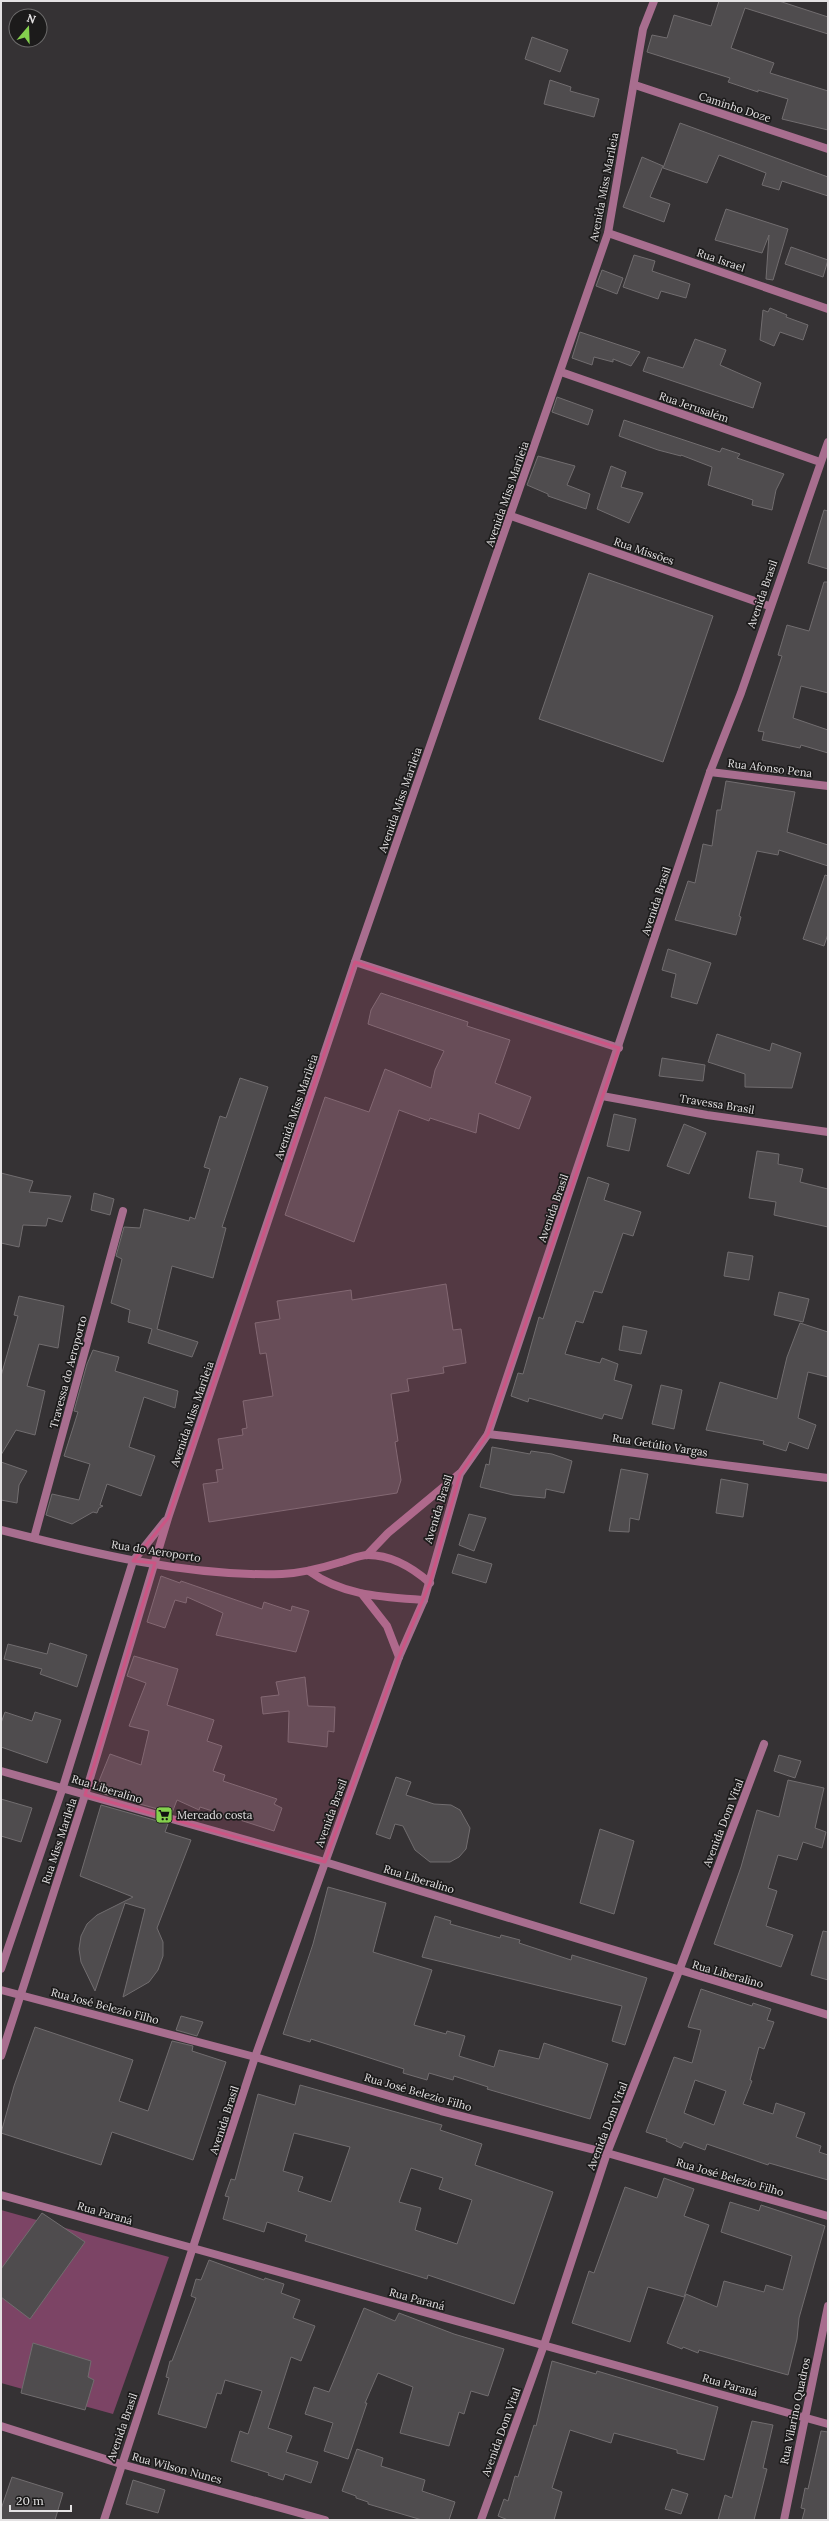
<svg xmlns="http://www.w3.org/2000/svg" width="829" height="2521" viewBox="0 0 829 2521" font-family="Lora,serif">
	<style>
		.green { fill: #7c4465 }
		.building { fill: #4f4c4e; stroke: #716d6f; fill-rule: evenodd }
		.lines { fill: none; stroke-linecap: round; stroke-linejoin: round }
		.street { stroke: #a86e8f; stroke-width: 8 }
		.marked { fill: #cc5584; fill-opacity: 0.2; stroke: #cc5584; stroke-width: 3; stroke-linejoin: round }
		.labels { text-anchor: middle; stroke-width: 3.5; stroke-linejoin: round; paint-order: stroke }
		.street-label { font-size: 11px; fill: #e4e2e3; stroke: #1c1b1b }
		.poi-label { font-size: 11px; fill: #e4e2e3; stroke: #1c1b1b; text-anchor: start }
	</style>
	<rect width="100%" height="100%" fill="#353234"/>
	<path class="green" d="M1,2210l168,47 -56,157 -112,-31z"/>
	<g class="building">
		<path d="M719,1h60l49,16v17l-83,-26 -14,40 43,15 -4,10 58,18v39l-46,-11 6,-20 -30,-9v2l-30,-10 2,-4 -83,-26 5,-17 15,3 7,-23 37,11z"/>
		<path d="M532,37l36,13 -8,22 -35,-13z"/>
		<path d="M550,80l21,7 -1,4 29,8 -5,18 -50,-13z"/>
		<path d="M680,123l148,54v19l-46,-15 -3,9 -17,-5 4,-12 -47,-18 -12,28 -44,-15z"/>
		<path d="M642,157l21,9 -13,31 20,7 -6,18 -41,-15z"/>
		<path d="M726,209l62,20 -15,51 -7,-1 3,-44 -7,18 -47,-13z"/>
		<path d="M791,247l37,13 -5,17 -38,-13z"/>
		<path d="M634,255l21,6 -3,10 38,13 -4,14 -25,-7 -3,8 -35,-12z"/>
		<path d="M602,270l21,8 -6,16 -21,-8z"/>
		<path d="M770,308l17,7 -1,2 22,8 -5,15 -23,-8 -6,14 -14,-6 3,-30 5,2z"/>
		<path d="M580,332l60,20 -9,14 -18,-7v3l-19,-5 -2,8 -20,-7z"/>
		<path d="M695,339l31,11 -6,15 41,18 -8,25 -110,-37 5,-14 35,11z"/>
		<path d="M557,397l36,13 -5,15 -36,-13z"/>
		<path d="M624,420l96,32 2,-4 18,6 -3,4 47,16 -8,16 -4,20 -20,-5 1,-5 -45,-15 4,-18 -31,-12v1l-23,-6 -39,-14z"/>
		<path d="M538,456l37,10 -8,19 23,9 -4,15 -38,-13v-2l-21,-9z"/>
		<path d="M611,466l15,6 -5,15 22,6 -14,30 -32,-14z"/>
		<path d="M824,510l4,1v58l-20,-6z"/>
		<path d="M589,573l124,43 -50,146 -124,-43z"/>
		<path d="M824,582h4v111l-27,-7 -8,32 35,12v23l-27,-8 -1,3 -38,-8 2,-8 -6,-1 24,-75 -4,-1 9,-30 22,6z"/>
		<path d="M726,781l69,11 -8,40 41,13v21l-49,-16 -1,5 -21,-4 -18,65 2,1 -5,18 -61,-15 13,-39 7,2 8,-39 9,2 5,-36h4z"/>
		<path d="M825,875l3,1v58l-4,12 -21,-7z"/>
		<path d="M668,949l43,14 -14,41 -26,-7 5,-23 -14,-4z"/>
		<path d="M381,993l87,29 -1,4 43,14 -15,43 36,14 -12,32 -40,-16 -3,20 -46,-15 -1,3 -30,-11 -45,132 -69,-27 40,-118 44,15 16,-43 46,19 4,-18 9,-19 -76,-27 3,-14z"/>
		<path d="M717,1034l53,17 2,-8 29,10 -9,35 -47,-1v-13l-37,-12z"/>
		<path d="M662,1058l43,7 -2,16 -44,-5z"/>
		<path d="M240,1078l28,9 -46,140 4,1 -13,50 -41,-12 -15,63 41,13 -6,15 -44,-14 4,-14 -24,-7 2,-12 -19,-7 11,-44 -6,-3 8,-29 16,1 4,-19 45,12 1,-4 5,2 15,-50 -6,-2 16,-51 6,2z"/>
		<path d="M614,1114l22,5 -7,32 -22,-5z"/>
		<path d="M684,1124l22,9 -17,41 -22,-8z"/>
		<path d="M757,1151l22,3 -1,10 25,5 -3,13 28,7v38l-54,-12 2,-13 -27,-4z"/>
		<path d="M1,1173l32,8 -4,11 42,4 -9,26 -14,-4 -2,8 -23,-1 -4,22 -18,-4z"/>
		<path d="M588,1177l21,7 -5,16 37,12 -8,24 -10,-3 -21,60 -8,-2 -11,32 -7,-2 -11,33 35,9 2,-5 16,6 -4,16 18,5 -10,34 -18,-5 -2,5 -73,-21 -1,4 -17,-6 7,-23 5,1 16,-57 4,2z"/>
		<path d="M94,1193l20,6 -4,16 -19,-5z"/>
		<path d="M728,1252l25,4 -4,24 -25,-4z"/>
		<path d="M446,1284l7,46 8,-1 5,34 -23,4 1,6 -37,6 2,12 -18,3 7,47 -3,1 6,38 -4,13 -188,29 -6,-38 15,-2 -2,-12 7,-1 -5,-30 25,-4 -1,-6 5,-1 -4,-27 30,-5 -7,-43 -6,1 -5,-31 25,-4 -3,-18 74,-11 1,10z"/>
		<path d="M779,1292l30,7 -6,23 -29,-7z"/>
		<path d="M19,1296l45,10 -6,42 -19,-4 -12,42 18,5 -10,44 -19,-5 -15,25v-79l17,-60 -4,-1z"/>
		<path d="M800,1323l28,9v45l-20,-5 -10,46 18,7 -8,24 -19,-7 -3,9 -23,-7 1,-3 -58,-11 14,-48 57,17 10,-42z"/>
		<path d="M623,1326l24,5 -6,23 -22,-4z"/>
		<path d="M93,1350l26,7 -4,14 63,20 -3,17 -31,-11 -15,50 26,9 -14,40 -34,-12 -7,21 3,1 -4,2 -2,5 -4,-1 -21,12 -26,-9 6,-21 27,6 11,-36 -26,-8 14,-44 -4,-1 13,-47z"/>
		<path d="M661,1385l21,5 -8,39 -22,-5z"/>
		<path d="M492,1447l38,7 1,-3 21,3 20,7 -8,32 -18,-4 -1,9 -32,-3 -33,-8 6,-23 3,1z"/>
		<path d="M1,1462l26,9 -8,14 -2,18 -16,-3z"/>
		<path d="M621,1469l27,5 -9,46 -9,-2 -1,14 -20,-1z"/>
		<path d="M721,1479l27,5 -5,33 -27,-4z"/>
		<path d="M469,1514l17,4 -12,33 -15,-6z"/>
		<path d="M458,1554l34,10 -6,19 -34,-10z"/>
		<path d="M161,1576l19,7 1,-2 81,28 2,-7 27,9 1,-5 17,5 -13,41 -80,-17 7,-22 -36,-16 -1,6 -11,-3 -10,28 -18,-6z"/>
		<path d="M50,1643l37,12 -10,32 -37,-13 2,-5 -38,-10 4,-15 39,10z"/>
		<path d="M134,1656l44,13 -11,36 47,15 -7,21 15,5 -9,25 12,4 -2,6 54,18 -3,5 8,4 -8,23 -74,-24 -1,3 -22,-10 -5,13 -68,-19 3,-10 -8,-3 11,-27 31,11 8,-34 -20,-5 17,-43 -19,-7z"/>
		<path d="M305,1677l3,29 27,1 -1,25 -6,-1 -1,16 -39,-5 1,-31 -26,3 -2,-17 18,-2 -3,-13z"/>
		<path d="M5,1712l27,9 3,-9 26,8 -14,43 -46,-16v-24z"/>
		<path d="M779,1755l22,6 -6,17 -21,-7z"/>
		<path d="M396,1777l15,5 -5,13 28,9 17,1 9,5 10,18 -4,21 -7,8 -9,5h-20l-15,-12 -12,-24 -8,-2 -5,15 -14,-5z"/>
		<path d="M788,1780l36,8 -9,40 11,4 -4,16 -19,-6 -6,18 -19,-5 -10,33 9,3 -11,35 27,9 -12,32 -67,-23 27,-77 16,-57 22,7z"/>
		<path d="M1,1799l31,9 -11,34 -20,-6z"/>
		<path d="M101,1805l67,19 -3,8 26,8 -34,88 6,14v14l-5,14 -9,12 -26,15 22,-88 -20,-6 -30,88 -14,-29 -2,-13 2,-13 6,-12 10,-9 36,-18 -53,-21z"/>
		<path d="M600,1829l34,12 -20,73 -34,-11z"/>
		<path d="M328,1887l58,16 -13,49 59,18 -18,55 32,9 1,-3 18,5 -6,20 35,11 5,-17 40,9 5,-16 64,21 -18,55 -103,-30 1,-2 -34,-11 -1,4 -24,-7 -2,7 -24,-7 1,-4 -93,-30 -1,3 -27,-8 30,-90z"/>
		<path d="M435,1916l16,5 -1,3 50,14 1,-3 19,5 -1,3 52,17 1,-5 75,23 -22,67 -13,-4 10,-35 -200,-49z"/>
		<path d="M823,1931l5,1v48l-17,-5z"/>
		<path d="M701,1989l51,17 1,-3 18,6 -4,11 7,2 -10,27 -5,-2 -9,33 2,1 -9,23 30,10 3,-11 29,10 -9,24 25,9 -2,6 9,3v25l-59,-17 -1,2 -61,-21 -2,6 -21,-8 -3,6 -15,-7 1,-2 -21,-7 28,-75 18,6 9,-33 -13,-3zM695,2080l31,11 -12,34 -30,-12z"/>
		<path d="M181,2016l22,6 -6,14 -21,-6z"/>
		<path d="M35,2027l98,33 -14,41 29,10 24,-70 21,5 -1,5 34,11 -33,98 -81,-28 -11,33 -100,-32 13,-47z"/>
		<path d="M300,2085l142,40 -2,5 42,14 -7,21 78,27 -39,112 -86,-29 -1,4 -109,-34 -13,-4 2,-6 -40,-13 -3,10 -41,-13 6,-22 -4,-1 6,-17 4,1 23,-86 37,11zM294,2133l56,14 -19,55 -33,-11 5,-14 -20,-6zM411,2168l32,10 -4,11 33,11 -15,44 -42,-14 6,-22 -22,-6z"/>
		<path d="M664,2178l30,11 -10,27 25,9 -25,72 -36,-10 -18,55 -58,-19 17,-52 5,2 31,-86 32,11z"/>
		<path d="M730,2202l29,9 2,-6 64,21 -26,92 -2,21 -9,36 -89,-25 -1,3 -15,-6 -1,2 -15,-6 19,-49 31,13 7,-26 40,11 2,-7 17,5 9,-34 -71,-24z"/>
		<path d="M42,2213l43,29 -55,77 -29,-22v-28z"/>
		<path d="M209,2260l55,20 1,-2 19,6 -3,9 19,7 -7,18 22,8 -14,35 -10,-4 -23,71 24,8 -6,16 32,10 -7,21 -26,-9 -2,6 -15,-5 1,-2 -38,-12 9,-30 8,3 14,-43 -37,-11 -4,14 -4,-1 -11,35 -48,-14 11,-36 -3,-1 4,-16h2l24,-63 -5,-2 5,-17 5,1z"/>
		<path d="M364,2308l31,13 4,-8 55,21 50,15 -16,47 -17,-5 -7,23 -5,-2 -10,34 -49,-13 13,-46 -35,-14 -13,30h2l-19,56 -24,-8 9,-28 -28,-9 9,-27 15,5z"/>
		<path d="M33,2343l58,18 -3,16 6,3 -9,30 -64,-17z"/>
		<path d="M552,2361l44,13 1,-3 121,36 -14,53 -27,-7v-3l-63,-17 -3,10 -41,-13 -18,58 10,4 -8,28h-46l-10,-4 6,-17 4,2 7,-25 3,1 16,-52 2,1z"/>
		<path d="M752,2421l21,4 -10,43 4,1 -13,51h-36l7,-25 7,3z"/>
		<path d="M821,2431l7,1v88h-26l3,-11 -4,-1 4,-20 3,1z"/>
		<path d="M357,2449l26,9 -2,8 44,14 -3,11 33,11 -6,18h-27l-54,-16v-2l-12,-4v-2l-14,-5z"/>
		<path d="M12,2477l51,16 -8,27h-54v-11z"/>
		<path d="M133,2480l32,10 -7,23 -32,-9z"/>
		<path d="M672,2489l16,5 -7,20 -16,-5z"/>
	</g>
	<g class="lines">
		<g class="street">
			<path d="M635,85l193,64"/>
			<path d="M608,233l220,76"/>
			<path d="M561,372l259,90"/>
			<path d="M511,516l258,90"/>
			<path d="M710,772l118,14"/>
			<path d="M355,962l264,86"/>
			<path d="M602,1096l105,19 121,17"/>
			<path d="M488,1434c114,13 226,31 340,44"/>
			<path d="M1,1530c91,23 187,47 281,44 21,-1 40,-6 59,-12 8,-2 18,-7 27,-7 23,0 45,13 62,28"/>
			<path d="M34,1538l89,-327"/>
			<path d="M367,1555l21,-22 71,-59"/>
			<path d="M309,1571c34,25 75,26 115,29"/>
			<path d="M362,1594l25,32 12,31"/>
			<path d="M1,1771l324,91 503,153"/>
			<path d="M1,1969l62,-182 70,-226 32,-40"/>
			<path d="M1,1990l254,67 186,54 166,42 221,63"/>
			<path d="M1,2056l84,-261 83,-277 187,-556 253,-729 35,-204 11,-28"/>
			<path d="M1,2195l827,229"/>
			<path d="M1,2426l120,38 204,56"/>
			<path d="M104,2520l151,-463 144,-400 25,-57 36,-126 28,-40 222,-662 31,-79 87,-251"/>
			<path d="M481,2520l63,-175 63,-192 72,-182 85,-227"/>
			<path d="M784,2520l44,-214"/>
		</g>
	</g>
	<path class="marked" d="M355,962l264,86 -131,386 -28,40 -30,109 -31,74 -74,205 -240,-67 70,-232 -22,-2 35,-43z"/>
	<defs>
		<g id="supermarket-square" transform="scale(0.9)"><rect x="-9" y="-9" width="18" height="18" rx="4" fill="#84d04e" stroke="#1c1b1b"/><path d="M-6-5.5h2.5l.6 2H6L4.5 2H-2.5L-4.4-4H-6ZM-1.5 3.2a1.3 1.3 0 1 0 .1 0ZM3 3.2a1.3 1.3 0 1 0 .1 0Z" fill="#111"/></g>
	</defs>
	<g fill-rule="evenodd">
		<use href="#supermarket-square" x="164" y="1815"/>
	</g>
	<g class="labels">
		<g class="street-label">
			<text transform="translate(735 107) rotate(18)" y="4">Caminho Doze</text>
			<text transform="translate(604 187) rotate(-79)" y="4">Avenida Miss Marileia</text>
			<text transform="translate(721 260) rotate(19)" y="4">Rua Israel</text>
			<text transform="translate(694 407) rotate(19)" y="4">Rua Jerusalém</text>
			<text transform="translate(507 494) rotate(-71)" y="4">Avenida Miss Marileia</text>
			<text transform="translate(644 551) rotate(19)" y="4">Rua Missões</text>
			<text transform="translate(762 594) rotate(-71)" y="4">Avenida Brasil</text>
			<text transform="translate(770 768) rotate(7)" y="4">Rua Afonso Pena</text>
			<text transform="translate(400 800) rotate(-71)" y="4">Avenida Miss Marileia</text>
			<text transform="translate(656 901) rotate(-72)" y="4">Avenida Brasil</text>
			<text transform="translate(717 1104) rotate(9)" y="4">Travessa Brasil</text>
			<text transform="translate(296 1107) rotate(-71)" y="4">Avenida Miss Marileia</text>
			<text transform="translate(553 1208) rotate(-71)" y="4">Avenida Brasil</text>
			<text transform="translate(68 1372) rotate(-75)" y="4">Travessa do Aeroporto</text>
			<text transform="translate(192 1414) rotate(-71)" y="4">Avenida Miss Marileia</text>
			<text transform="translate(660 1445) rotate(9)" y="4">Rua Getúlio Vargas</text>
			<text transform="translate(438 1509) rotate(-73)" y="4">Avenida Brasil</text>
			<text transform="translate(156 1551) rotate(9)" y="4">Rua do Aeroporto</text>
			<text transform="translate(107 1789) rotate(17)" y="4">Rua Liberalino</text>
			<text transform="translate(331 1813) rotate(-70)" y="4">Avenida Brasil</text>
			<text transform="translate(723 1823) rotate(-69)" y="4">Avenida Dom Vital</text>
			<text transform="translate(59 1841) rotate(-72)" y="4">Rua Miss Marilela</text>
			<text transform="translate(419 1879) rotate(17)" y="4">Rua Liberalino</text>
			<text transform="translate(728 1974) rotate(16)" y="4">Rua Liberalino</text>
			<text transform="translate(105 2006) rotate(15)" y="4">Rua José Belezio Filho</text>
			<text transform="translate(418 2092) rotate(16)" y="4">Rua José Belezio Filho</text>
			<text transform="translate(224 2120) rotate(-72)" y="4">Avenida Brasil</text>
			<text transform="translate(607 2126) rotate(-69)" y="4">Avenida Dom Vital</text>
			<text transform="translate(730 2177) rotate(16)" y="4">Rua José Belezio Filho</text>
			<text transform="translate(105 2213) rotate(16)" y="4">Rua Paraná</text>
			<text transform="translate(417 2299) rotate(15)" y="4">Rua Paraná</text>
			<text transform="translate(730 2385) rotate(16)" y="4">Rua Paraná</text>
			<text transform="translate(795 2411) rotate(-78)" y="4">Rua Vilarino Quadros</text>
			<text transform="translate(122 2427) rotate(-71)" y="4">Avenida Brasil</text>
			<text transform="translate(501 2432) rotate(-70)" y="4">Avenida Dom Vital</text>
			<text transform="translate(177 2468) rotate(15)" y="4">Rua Wilson Nunes</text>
		</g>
		<g class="poi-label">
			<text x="177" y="1819">Mercado costa</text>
		</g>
	</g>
	<rect width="829" height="2521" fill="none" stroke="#e4e2e3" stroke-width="4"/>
	<g transform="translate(28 28) rotate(19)"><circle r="19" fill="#1c1b1b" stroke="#6c6b6b"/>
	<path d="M0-3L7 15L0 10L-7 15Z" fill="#84d04e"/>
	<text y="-6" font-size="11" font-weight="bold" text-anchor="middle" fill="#e4e2e3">N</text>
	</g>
	<path d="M10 2505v6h61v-6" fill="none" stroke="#e4e2e3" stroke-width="2"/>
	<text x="16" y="2505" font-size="12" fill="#e4e2e3" stroke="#1c1b1b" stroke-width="3" paint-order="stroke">20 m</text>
</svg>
